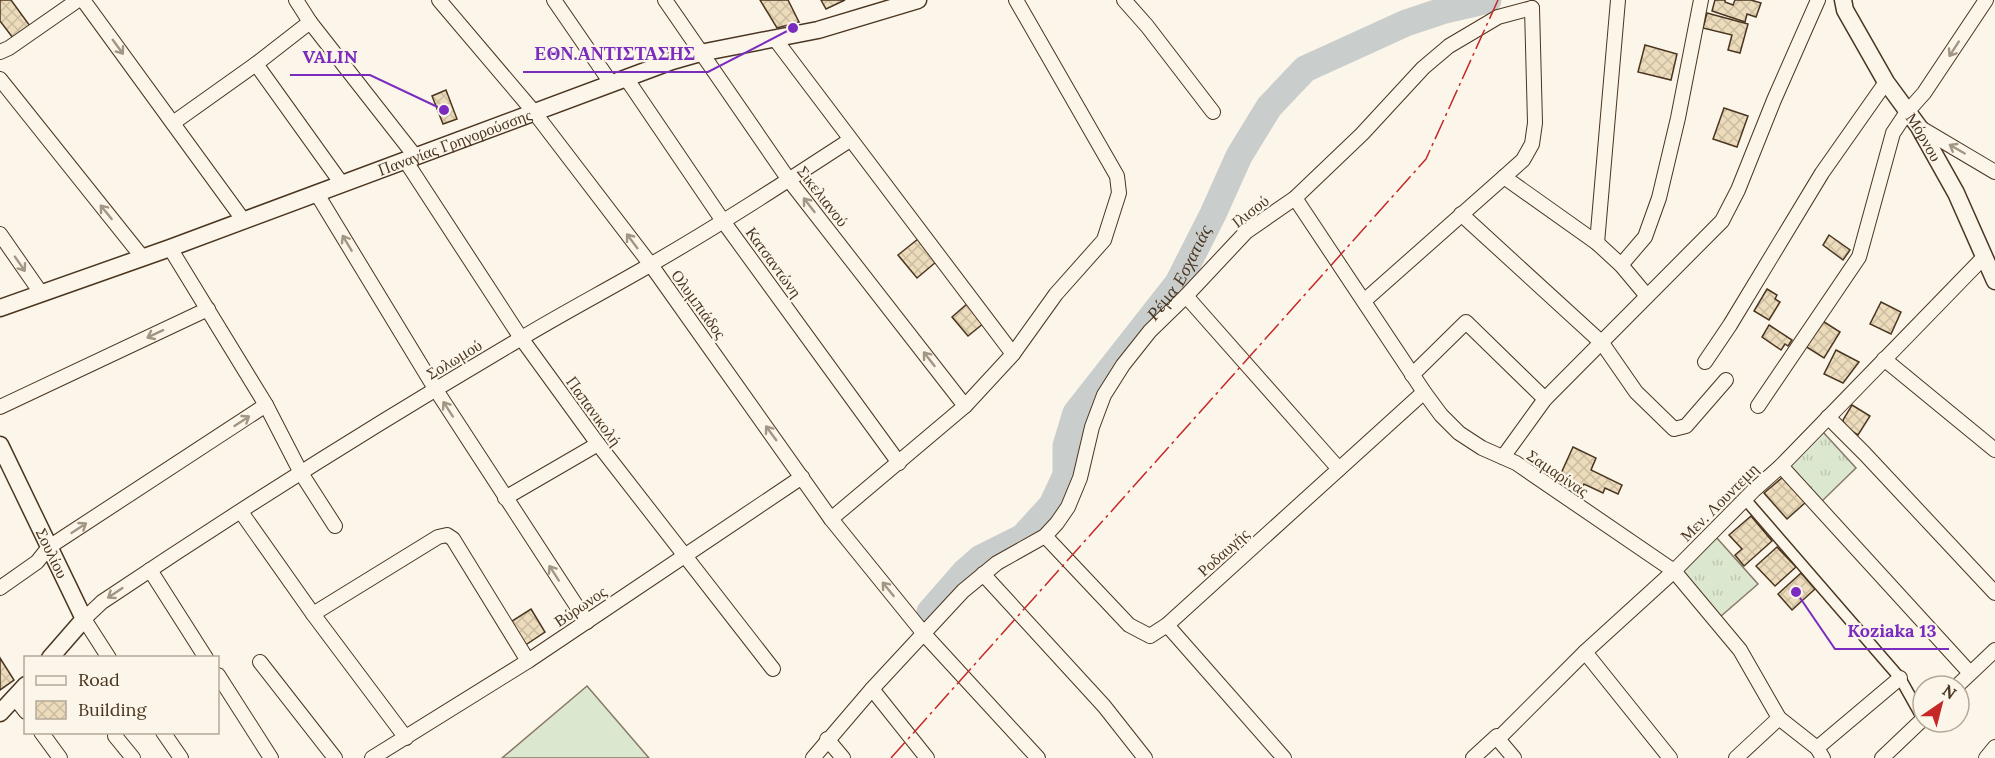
<svg xmlns="http://www.w3.org/2000/svg" width="1995" height="758" viewBox="0 0 1995 758" font-family="Lora,serif">
	<style>
		.grass { fill: url(#grass-tufts); stroke: #887966; stroke-width: 1.5 }
		.pitch { fill: #dce7d0; stroke: #887966; stroke-width: 1.5 }
		.lines { fill: none; stroke-linecap: round; stroke-linejoin: round }
		.river { stroke: #c9cecd; stroke-width: 27 }
		.building { fill: url(#building-cross-hatch); stroke: #4a3520; stroke-width: 1.5 }
		.pedestrian-casing { stroke: #4a3520; stroke-width: 13 }
		.minor-casing { stroke: #4a3520; stroke-width: 16 }
		.tertiary-casing { stroke: #4a3520; stroke-width: 19 }
		.pedestrian { stroke: #fbf6e9; stroke-width: 10 }
		.minor { stroke: #fbf6e9; stroke-width: 14 }
		.tertiary { stroke: #fbf6e9; stroke-width: 16 }
		.power { stroke: #c62828; stroke-width: 1.5; stroke-dasharray: 21 4.5 3 4.5; stroke-linecap: butt }
		.oneway { stroke: #a29684 }
		.labels { text-anchor: middle; stroke-width: 4.5; stroke-linejoin: round; paint-order: stroke }
		.street-label { font-size: 16px; fill: #4a3520; stroke: #fbf6e9 }
		.water-label { font-size: 18px; font-style: italic; fill: #4a3520; stroke: #fbf6e9 }
		.leader { fill: none; stroke: #7b2cbf; stroke-width: 2 }
		.callout-dot { fill: #7b2cbf; stroke: #fbf6e9; stroke-width: 2 }
		.callout-label { font-size: 18px; text-anchor: middle; font-weight: bold; fill: #7b2cbf; stroke: #fbf6e9; stroke-width: 4.5; stroke-linejoin: round; paint-order: stroke }
	</style>
	<defs>
		<pattern id="grass-tufts" width="24" height="20" patternUnits="userSpaceOnUse" patternTransform="scale(1.5)"><rect width="24" height="20" fill="#dce7d0"/><path d="M3 7l-1-3M5 7V3M7 7l1-3M15 17l-1-3M17 17v-4M19 17l1-3" fill="none" stroke="#bec7b2"/></pattern>
		<pattern id="building-cross-hatch" width="8" height="8" patternUnits="userSpaceOnUse" patternTransform="scale(1.5)"><rect width="8" height="8" fill="#ecdcbc"/><path d="M0 0l8 8M0 8l8-8" fill="none" stroke="#ccbda1"/></pattern>
	</defs>
	<rect width="100%" height="100%" fill="#fbf6e9"/>
	<g class="grass">
		<path d="M1823,432l33,36 -35,34 -34,-37z"/>
		<path d="M1716,537l42,47 -38,33 -41,-46z"/>
	</g>
	<path class="pitch" d="M587,686l62,72h-147z"/>
	<g class="lines">
		<path class="river" id="s1" d="M930,612l35,-40 16,-14 42,-21 29,-32 14,-30v-29l10,-33 102,-130 35,-69 26,-58 30,-49 36,-38 101,-46 39,-13 43,-10"/>
	</g>
	<g class="building">
		<path d="M0,0h11l19,26 -17,12 -13,-17z"/>
		<path d="M760,0h28l11,22 -22,6z"/>
		<path d="M821,0h24l-19,9z"/>
		<path d="M1715,0h10v2l8,3 2,-5h16l10,3 -5,14 -9,-3 -2,8 -33,-11z"/>
		<path d="M1707,13l41,11 -8,29 -12,-3 4,-15 -29,-7z"/>
		<path d="M1645,45l32,9 -6,26 -33,-8z"/>
		<path d="M446,90l11,29 -14,5 -11,-28z"/>
		<path d="M1724,108l24,8 -11,31 -24,-8z"/>
		<path d="M1829,235l21,15 -7,10 -20,-15z"/>
		<path d="M918,239l18,23 -19,16 -19,-23z"/>
		<path d="M1767,289l10,6 -2,4 5,3 -11,18 -15,-9z"/>
		<path d="M1881,302l20,10 -10,22 -21,-10z"/>
		<path d="M968,303l16,20 -16,13 -16,-19z"/>
		<path d="M1821,320l19,12 -16,26 -19,-12z"/>
		<path d="M1769,325l23,15 -4,6 -3,-2 -4,6 -19,-13z"/>
		<path d="M1836,350l23,12 -16,21 -19,-9z"/>
		<path d="M1852,405l18,11 -12,19 -13,-8 -2,-7z"/>
		<path d="M1573,447l23,11 -5,12 31,15 -4,9 -13,-6 -2,5 -19,-9 -2,5 -23,-11z"/>
		<path d="M1783,477l23,25 -19,17 -23,-26z"/>
		<path d="M1751,516l21,25 -28,25 -9,-11 7,-6 -13,-14z"/>
		<path d="M1777,547l19,20 -21,19 -19,-20z"/>
		<path d="M1801,573l14,16 -23,21 -14,-16z"/>
		<path d="M531,609l14,23 -21,14 -15,-23z"/>
		<path d="M0,658l14,22 -14,10z"/>
	</g>
	<g class="lines">
		<g class="pedestrian-casing">
			<path id="pedestrian" d="M1745,499l155,179 23,41"/>
		</g>
		<g class="minor-casing">
			<g id="minor">
				<path d="M83,0l161,221"/>
				<path d="M296,0l14,22 105,134"/>
				<path d="M439,0l95,112 117,153 180,254 94,116 113,123"/>
				<path d="M554,0l57,83"/>
				<path d="M665,0l124,180 176,226"/>
				<path d="M1124,0l23,26 66,86"/>
				<path d="M775,39l238,315"/>
				<path d="M0,52l9,-4 69,-48"/>
				<path d="M256,64l86,120"/>
				<path d="M626,78l97,143 176,242"/>
				<path d="M0,79l143,179"/>
				<path d="M173,123l83,-59 54,-42"/>
				<path d="M1919,127l76,45"/>
				<path d="M405,160l116,178 77,106 175,225"/>
				<path d="M1504,177l93,66 24,22 26,31"/>
				<path d="M317,194l119,196 151,232"/>
				<path d="M1295,198l129,194 17,23 18,18 23,15 34,15 158,108 66,79 39,68 38,30 6,10"/>
				<path d="M1461,214l141,129 34,49 38,37 12,-3 40,-46"/>
				<path d="M0,234l41,59"/>
				<path d="M1597,243l21,-243"/>
				<path d="M170,248l96,157 35,68 34,53"/>
				<path d="M1621,265l24,-28 14,-39 19,-80 23,-118"/>
				<path d="M1186,296l153,173"/>
				<path d="M1364,301l140,-124 19,-17 9,-16 3,-21 -3,-115"/>
				<path d="M1884,359l111,91"/>
				<path d="M1705,362l25,-37 92,-152 64,-91"/>
				<path d="M1412,375l54,-53 79,77"/>
				<path d="M1758,406l101,-149 34,-124 14,-21 17,-19 62,-93"/>
				<path d="M0,407l208,-98"/>
				<path d="M1828,417l37,37 130,139"/>
				<path d="M1503,457l42,-58 177,-178 16,-31 36,-90 44,-100"/>
				<path d="M1781,466l189,207"/>
				<path d="M505,498l93,-54"/>
				<path d="M241,512l72,102 93,124"/>
				<path d="M831,519l134,-113 48,-52 43,-60 48,-54 15,-47 -2,-17 -101,-176"/>
				<path d="M1045,536l84,89 21,11 17,-11 257,-233"/>
				<path d="M150,570l56,88"/>
				<path d="M983,574l121,132 41,52"/>
				<path d="M0,588l37,-26 12,-15 217,-142"/>
				<path d="M313,614l125,-77 9,-2 6,4 75,122"/>
				<path d="M1167,625l117,133"/>
				<path d="M1585,652l85,106"/>
				<path d="M109,658l-25,-39 18,-17c137,-92 277,-180 418,-263 43,-26 87,-49 130,-74 68,-39 134,-82 200,-125"/>
				<path d="M260,662l75,96"/>
				<path d="M218,675l53,83"/>
				<path d="M1957,686l38,-36"/>
				<path d="M872,689l55,69"/>
				<path d="M15,698l11,14"/>
				<path d="M41,732l19,26"/>
				<path d="M163,732l18,26"/>
				<path d="M115,736l18,22"/>
				<path d="M827,739l16,19"/>
				<path d="M1498,739l16,19"/>
				<path d="M1817,748l83,-70"/>
				<path d="M372,758l156,-97 274,-184"/>
				<path d="M813,758l59,-69 91,-98 34,-28 48,-27 12,-13 11,-16 12,-29 12,-51 12,-32 19,-30 27,-34 36,-35 60,-64 49,-34 67,-64 61,-66 26,-22 49,-29 34,-9"/>
				<path d="M1473,758l24,-22 1,3 87,-87 89,-81 80,-81 27,-24 203,-209"/>
				<path d="M1736,758l43,-40"/>
				<path d="M1882,758l41,-39"/>
				<path d="M1986,758l9,-11"/>
			</g>
		</g>
		<g class="tertiary-casing">
			<g id="tertiary">
				<path id="s2" d="M1843,0l2,10 41,72 33,45 37,66 39,88"/>
				<path id="s3" d="M0,308l170,-60 502,-187 28,-8 118,-23 100,-30"/>
				<path id="s4" d="M0,445l84,174 -34,39"/>
				<path d="M0,713l26,-28"/>
			</g>
		</g>
		<use href="#pedestrian" class="pedestrian"/>
		<use href="#minor" class="minor"/>
		<use href="#tertiary" class="tertiary"/>
		<path class="power" d="M891,758l535,-599 72,-159"/>
	</g>
	<defs><path id="oneway-shaft" d="M-6 0H5M1.5-3L5.5 0L1.5 3" fill="none" stroke-width="1.6" stroke-linecap="round" stroke-linejoin="round" transform="scale(1.5)"/></defs>
	<g class="oneway">
		<use href="#oneway-shaft" transform="translate(118 47) rotate(54)"/>
		<use href="#oneway-shaft" transform="translate(1954 49) rotate(123)"/>
		<use href="#oneway-shaft" transform="translate(1957 149) rotate(-150)"/>
		<use href="#oneway-shaft" transform="translate(809 205) rotate(-128)"/>
		<use href="#oneway-shaft" transform="translate(106 212) rotate(-129)"/>
		<use href="#oneway-shaft" transform="translate(632 241) rotate(-127)"/>
		<use href="#oneway-shaft" transform="translate(347 243) rotate(-121)"/>
		<use href="#oneway-shaft" transform="translate(20 264) rotate(55)"/>
		<use href="#oneway-shaft" transform="translate(155 334) rotate(155)"/>
		<use href="#oneway-shaft" transform="translate(929 359) rotate(-128)"/>
		<use href="#oneway-shaft" transform="translate(448 409) rotate(-123)"/>
		<use href="#oneway-shaft" transform="translate(242 421) rotate(-33)"/>
		<use href="#oneway-shaft" transform="translate(771 433) rotate(-126)"/>
		<use href="#oneway-shaft" transform="translate(79 528) rotate(-33)"/>
		<use href="#oneway-shaft" transform="translate(554 573) rotate(-123)"/>
		<use href="#oneway-shaft" transform="translate(888 589) rotate(-129)"/>
		<use href="#oneway-shaft" transform="translate(115 593) rotate(146)"/>
	</g>
	<g class="labels">
		<g class="street-label">
			<text dy="6" stroke="none"><textPath href="#s2" startOffset="160">Μόρνου</textPath></text>
			<text dy="6" stroke="none"><textPath href="#s3" startOffset="484">Παναγίας Γρηγορούσσης</textPath></text>
			<text transform="translate(823 196) rotate(52)" y="6">Σικελιανού</text>
			<text transform="translate(1250 211) rotate(-38)" y="6">Ιλισού</text>
			<text transform="translate(774 262) rotate(54)" y="6">Κατσαντώνη</text>
			<text transform="translate(699 304) rotate(54)" y="6">Ολυμπιάδος</text>
			<text transform="translate(454 359) rotate(-31)" y="6">Σολωμού</text>
			<text transform="translate(594 411) rotate(54)" y="6">Παπανικολή</text>
			<text transform="translate(1558 473) rotate(34)" y="6">Σαμαρίνας</text>
			<text transform="translate(1719 502) rotate(-45)" y="6">Μεν. Λουντεμη</text>
			<text transform="translate(1223 552) rotate(-42)" y="6">Ροδαυγής</text>
			<text dy="6" stroke="none"><textPath href="#s4" startOffset="120">Σουλίου</textPath></text>
			<text transform="translate(580 606) rotate(-34)" y="6">Βύρωνος</text>
		</g>
		<g class="water-label">
			<text dy="6" stroke="none"><textPath href="#s1" startOffset="436">Ρέμα Εσχατιάς</textPath></text>
		</g>
	</g>
	<path class="leader" d="M793 28L708 72H523M444 110L370 75H290M1796 592L1835 649H1949"/>
	<g class="callout-dot">
		<circle cx="793" cy="28" r="6"/>
		<circle cx="444" cy="110" r="6"/>
		<circle cx="1796" cy="592" r="6"/>
	</g>
	<g class="callout-label">
		<text x="615" y="60">ΕΘΝ.ΑΝΤΙΣΤΑΣΗΣ</text>
		<text x="330" y="63">VALIN</text>
		<text x="1892" y="637">Koziaka 13</text>
	</g>
	<rect x="24" y="656" width="195" height="78" fill="#fbf6e9" stroke="#b4a999" stroke-width="1.5"/>
	<rect x="36" y="676" width="30" height="9" fill="#fbf6e9" stroke="#b4a999" stroke-width="1.5"/>
	<text x="78" y="686" font-size="18" fill="#4a3520">Road</text>
	<rect x="36" y="701" width="30" height="18" fill="url(#building-cross-hatch)" stroke="#b4a999" stroke-width="1.5"/>
	<text x="78" y="716" font-size="18" fill="#4a3520">Building</text>
	<g transform="translate(1941 704) rotate(35)"><circle r="28" fill="#fbf6e9" stroke="#b4a999" stroke-width="1.5"/>
	<path d="M0-4.5L10 22L0 15L-10 22Z" fill="#c62828"/>
	<text y="-9" font-size="16" font-weight="bold" text-anchor="middle" fill="#4a3520">N</text>
	</g>
</svg>
